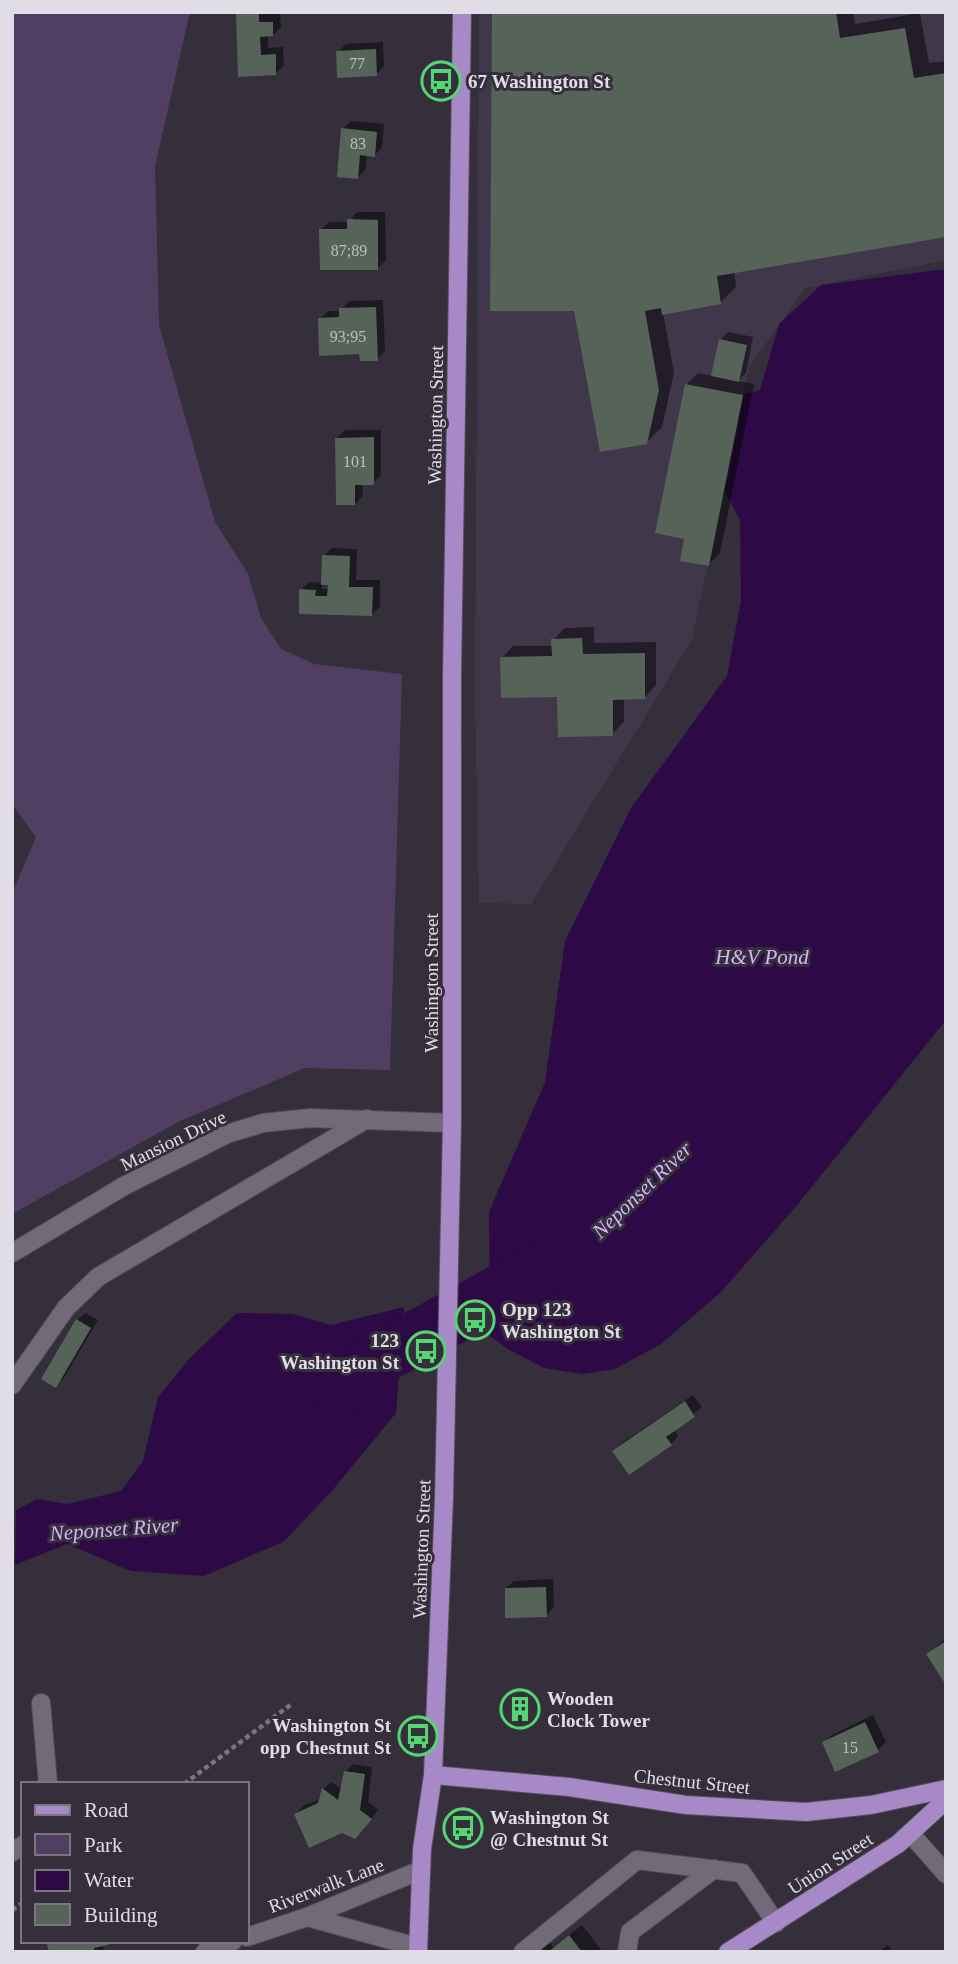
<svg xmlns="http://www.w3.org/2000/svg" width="958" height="1964" viewBox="0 0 958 1964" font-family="Georgia,serif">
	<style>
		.built { fill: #41374b }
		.green { fill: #513f63 }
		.water { fill: #2d0a45 }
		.shadow { fill: #0007; fill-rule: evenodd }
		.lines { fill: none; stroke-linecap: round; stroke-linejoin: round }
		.river { stroke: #2d0a45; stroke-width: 54 }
		.building { fill: #566358 }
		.minor-casing { stroke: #544e5a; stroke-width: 20 }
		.major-casing { stroke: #544e5a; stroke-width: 20 }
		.path { stroke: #797480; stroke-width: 4.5; stroke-dasharray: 5 3.5; stroke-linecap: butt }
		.minor { stroke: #716a79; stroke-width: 18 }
		.major { stroke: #a889c7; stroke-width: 18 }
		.labels { text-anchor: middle; stroke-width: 6; stroke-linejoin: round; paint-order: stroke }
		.number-label { font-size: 16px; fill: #bebec2 }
		.poi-label { font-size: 19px; font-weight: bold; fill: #e1dde6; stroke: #352f3c; text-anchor: start }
		.street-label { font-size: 19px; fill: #e1dde6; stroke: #352f3c }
		.water-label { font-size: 21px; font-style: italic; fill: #d5b2fa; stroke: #352f3c }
	</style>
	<rect width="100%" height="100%" fill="#352f3c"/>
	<path class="built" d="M479,12h467v248l-141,28 -56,79 -57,272 -161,265 -52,-1 -4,-203z"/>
	<path class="green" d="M12,12h178l-35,154 4,159 56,197 33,52 13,44 20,31 33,15 88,10 -12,396 -85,-2 -127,54 -166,92v-320l24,-57 -24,-33z"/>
	<g class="water">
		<path d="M946,269v751l-148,184 -77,88 -60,52 -46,25 -32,5 -39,-6 -36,-19 -18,-13 -1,-124 56,-130 20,-141 66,-133 96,-132 14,-76 -1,-80 -15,-28 19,-97 16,-5 19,-66 42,-39z"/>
		<path d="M404,1307l-8,106 -65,79 -48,50 -79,34 -73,-5 -64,-27 -52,21 1,-55 21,-11 30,5 54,-13 22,-30 15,-64 31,-38 48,-46 55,1 39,11z"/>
	</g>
	<g class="shadow">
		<path d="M238,12l42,2 1,13 -8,8h-5v13l15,-1 1,19 -8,7 -36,2z"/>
		<path d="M493,12h360l2,12 65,-11 9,50 17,-2v174l-212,36 2,16 -15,15 -58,11 11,60 -12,54 -16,16 -71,-134z"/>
		<path d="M383,42l1,24 -8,8 -38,-22 8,-8z"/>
		<path d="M351,121l33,3 -2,23 -7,8 -8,-1 -2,16 -8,8 -14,-49z"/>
		<path d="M357,212h28l1,48 -8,8 -57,-38 8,-8h20z"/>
		<path d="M383,300l2,51 -8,8 -57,-40 8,-8h13l8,-10z"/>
		<path d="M728,332l25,5 -7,36 -8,8 16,3 -34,169 -11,11 -23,-26v-153l12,-12 15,3 7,-36z"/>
		<path d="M345,430h36v45l-8,8h-11l1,13 -8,8 -18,-66z"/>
		<path d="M332,548l25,1 -1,31h24v27l-8,7 -71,-1v-23l8,-8 14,1 1,-27zM323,584h6v5h-7z"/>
		<path d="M594,627v16l62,-1v43l-11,12 -21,1v24l-12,12 -53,-39 -57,-37 11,-12h40v-6l12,-12z"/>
		<path d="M85,1313l13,7 -34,58 -8,8 21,-66z"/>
		<path d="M693,1395l9,12 -28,22 4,7 -7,8 -57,7 8,-8z"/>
		<path d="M553,1579l1,28 -8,8 -40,-27 8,-7z"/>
		<path d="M946,1638v43l-18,-27z"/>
		<path d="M515,1695h18v20l-4,4 -18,-21z"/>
		<path d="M873,1715l13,27 -8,8 -54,-8 8,-7z"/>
		<path d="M353,1764l19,3 -4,35 10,8 -15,19 -67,-15 7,-8 18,-7 2,-10 8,-7 11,7 3,-17z"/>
		<path d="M582,1925l21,27h-66l13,-10 3,5z"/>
		<path d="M48,1941h61l-6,3 1,8h-54z"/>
		<path d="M888,1945l5,7h-15z"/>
	</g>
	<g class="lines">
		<path class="river" d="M341,1391l34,-31 179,-98"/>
	</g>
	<g class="building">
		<path d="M236,12h23v10h14v14l-13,1 1,18 15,-1v21l-38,2z"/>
		<path d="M492,12h344l4,26 65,-10 9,50 32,-5v164l-229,39 4,28 -59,11 -1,-7 -16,3 14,79 -12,54 -47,8 -26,-141h-84z"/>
		<path d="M376,49l1,27 -40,2 -1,-27z"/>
		<path d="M341,128l36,4 -2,25 -15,-2 -2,24 -21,-2z"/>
		<path d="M347,219l31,1v50h-58l-1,-41h28z"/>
		<path d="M376,307l2,54h-18l-1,-7 -40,2 -1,-38 21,-1v-9z"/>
		<path d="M719,339l28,6 -8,37 -28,-6z"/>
		<path d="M685,384l58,11 -34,171 -29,-5 4,-22 -29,-6z"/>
		<path d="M374,437v48h-19v20h-19l-1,-67z"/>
		<path d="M322,555l28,1 -1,31h24l-1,29 -73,-2v-25l17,1 -1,6h12l1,-11h-7z"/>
		<path d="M582,638l1,16 62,-1v46l-32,1v36l-55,1 -1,-40 -56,1 -1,-41 52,-1 -1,-17z"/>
		<path d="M76,1319l15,9 -35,60 -15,-9z"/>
		<path d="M685,1401l10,16 -29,20 6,8 -43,30 -17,-24z"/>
		<path d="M546,1587l1,30 -42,1v-30z"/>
		<path d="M946,1641v44l-20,-31z"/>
		<path d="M510,1697l20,1v23h-21z"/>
		<path d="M865,1722l14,30 -44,20 -13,-30z"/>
		<path d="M344,1771l21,3 -5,36 12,9 -17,20 -13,-6 -33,15 -15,-34 24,-11 4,-15 16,12z"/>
		<path d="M569,1935l13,17h-34z"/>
		<path d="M46,1941h61l1,4 -14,3 1,4h-46z"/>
	</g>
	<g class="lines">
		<g class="minor-casing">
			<g id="minor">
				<path d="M12,1253l112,-67 103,-52 36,-11 47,-5 142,5"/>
				<path d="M12,1385l54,-77 32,-31 269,-158"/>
				<path d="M41,1703l7,81"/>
				<path d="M910,1833l36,41"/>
				<path d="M12,1852l11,-7"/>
				<path d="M307,1917l110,30"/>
				<path d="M247,1937l60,-20 114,-47"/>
				<path d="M205,1952l28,-11"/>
				<path d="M523,1952l114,-92 105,13 34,50"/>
				<path d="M627,1952l3,-20 84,-63"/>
			</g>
		</g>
		<g class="major-casing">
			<g id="major">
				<path d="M433,1775l136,12 117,18 120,7 65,-7 75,-16"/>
				<path d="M418,1952l4,-103 11,-74 11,-277 8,-375v-447l10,-664"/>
				<path d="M728,1952l170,-108 48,-44"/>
			</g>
		</g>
		<g class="path">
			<path d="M184,1784l109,-81"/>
			<path d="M12,1910l11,-7"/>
		</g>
		<use href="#minor" class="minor"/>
		<use href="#major" class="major"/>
	</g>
	<defs>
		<g id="bus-ring" transform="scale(2.0125)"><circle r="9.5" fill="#352f3c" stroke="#54d672" stroke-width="1.5"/><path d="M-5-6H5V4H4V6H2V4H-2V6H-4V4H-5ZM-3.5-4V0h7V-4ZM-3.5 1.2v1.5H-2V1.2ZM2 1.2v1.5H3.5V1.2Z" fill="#54d672"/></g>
		<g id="building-ring" transform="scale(2.0125)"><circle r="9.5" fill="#352f3c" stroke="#54d672" stroke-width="1.5"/><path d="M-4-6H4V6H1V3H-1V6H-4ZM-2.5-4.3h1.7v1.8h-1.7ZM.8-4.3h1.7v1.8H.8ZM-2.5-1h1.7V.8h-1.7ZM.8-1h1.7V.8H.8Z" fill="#54d672"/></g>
	</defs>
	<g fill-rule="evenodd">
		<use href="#bus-ring" x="441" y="81"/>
		<use href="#bus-ring" x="475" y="1320"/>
		<use href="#bus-ring" x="426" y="1351"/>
		<use href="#building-ring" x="520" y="1709"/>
		<use href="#bus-ring" x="418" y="1736"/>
		<use href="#bus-ring" x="463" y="1828"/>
	</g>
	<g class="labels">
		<g class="number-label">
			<text x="357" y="69">77</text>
			<text x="358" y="149">83</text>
			<text x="349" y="256">87;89</text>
			<text x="348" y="342">93;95</text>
			<text x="355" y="467">101</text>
			<text x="850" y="1753">15</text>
		</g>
		<g class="poi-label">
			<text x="468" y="88">67 Washington St</text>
			<text x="502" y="1316">Opp 123<tspan x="502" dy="22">Washington St</tspan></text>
			<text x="399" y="1347" text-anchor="end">123<tspan x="399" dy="22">Washington St</tspan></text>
			<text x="547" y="1705">Wooden<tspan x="547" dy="22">Clock Tower</tspan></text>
			<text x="391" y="1732" text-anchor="end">Washington St<tspan x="391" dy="22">opp Chestnut St</tspan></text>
			<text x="490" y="1824">Washington St<tspan x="490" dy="22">@ Chestnut St</tspan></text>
		</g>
		<g class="street-label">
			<text transform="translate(435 415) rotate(-89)" y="7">Washington Street</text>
			<text transform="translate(431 983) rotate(-90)" y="7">Washington Street</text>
			<text transform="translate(173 1140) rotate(-26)" y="7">Mansion Drive</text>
			<text transform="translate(421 1549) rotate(-88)" y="7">Washington Street</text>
			<text transform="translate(692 1781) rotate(6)" y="7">Chestnut Street</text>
			<text transform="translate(830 1863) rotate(-33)" y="7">Union Street</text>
			<text transform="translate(326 1885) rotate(-21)" y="7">Riverwalk Lane</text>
		</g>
		<g class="water-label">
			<text x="762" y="964">H&amp;V Pond</text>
			<text transform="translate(642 1190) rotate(-44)" y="7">Neponset River</text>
			<text transform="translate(114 1529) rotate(-4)" y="7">Neponset River</text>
		</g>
	</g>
	<rect width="958" height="1964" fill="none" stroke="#e1dde6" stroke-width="28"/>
	<rect x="21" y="1782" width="228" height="161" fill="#352f3c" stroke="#7a7580" stroke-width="2"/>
	<rect x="35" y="1805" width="35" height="10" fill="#a889c7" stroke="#7a7580" stroke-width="2"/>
	<text x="84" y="1817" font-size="21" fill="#e1dde6">Road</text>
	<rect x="35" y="1834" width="35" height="21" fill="#513f63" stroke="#7a7580" stroke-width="2"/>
	<text x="84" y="1852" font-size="21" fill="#e1dde6">Park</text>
	<rect x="35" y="1870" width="35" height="21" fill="#2d0a45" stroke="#7a7580" stroke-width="2"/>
	<text x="84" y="1887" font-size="21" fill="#e1dde6">Water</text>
	<rect x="35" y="1904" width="35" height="21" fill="#566358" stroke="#7a7580" stroke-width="2"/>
	<text x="84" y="1922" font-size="21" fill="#e1dde6">Building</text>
</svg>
